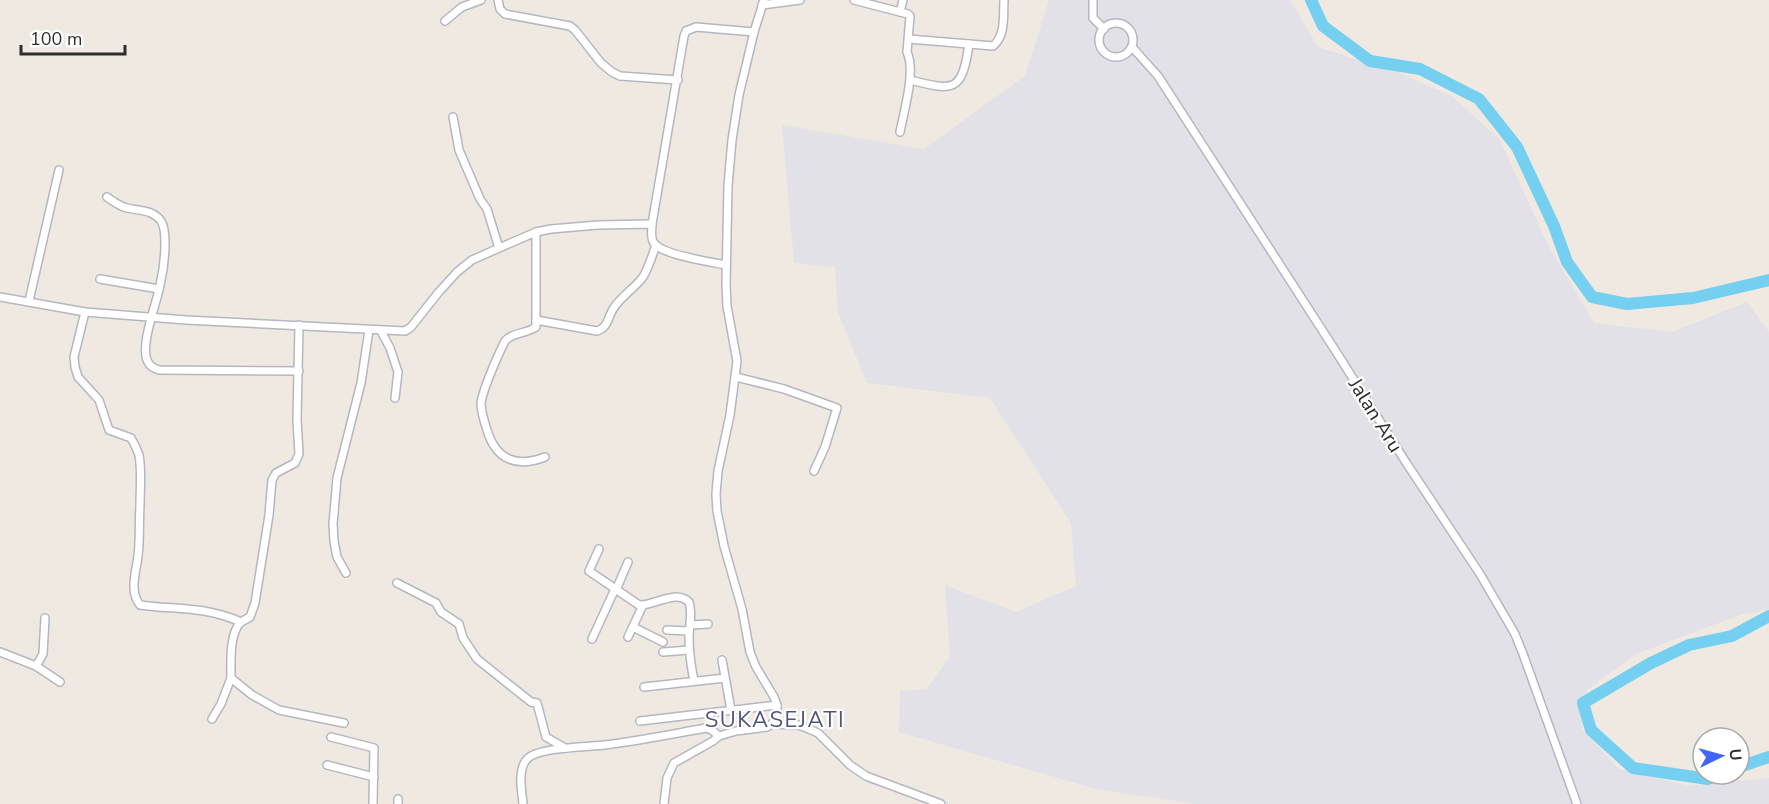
<svg xmlns="http://www.w3.org/2000/svg" width="1769" height="804" viewBox="0 0 1769 804" font-family="'Nunito Sans',sans-serif">
	<style>
		.industrial { fill: #e3e1e8 }
		.lines { fill: none; stroke-linecap: round; stroke-linejoin: round }
		.river { stroke: #75cff0; stroke-width: 12 }
		.minor-casing { stroke: #b4b7c1; stroke-width: 10 }
		.minor { stroke: #fff; stroke-width: 7 }
		.labels { text-anchor: middle; stroke-width: 4.5; stroke-linejoin: round; paint-order: stroke }
		.street-label { font-size: 20px; fill: #2e2e2e; stroke: #fff }
		.quarter-label { font-size: 22px; letter-spacing: 1.5px; fill: #4d5680; stroke: #fff }
	</style>
	<rect width="100%" height="100%" fill="#efe9e1"/>
	<path class="industrial" d="M1049,0h241l28,47 79,25 55,24 48,44 47,103 47,80 78,9 75,-30 22,30v277l-26,5 -107,40 -49,36 -6,38 37,40 70,18 81,-8v26h-573l-100,-15 -197,-57 1,-41 27,-2 23,-33 -5,-71 71,27 60,-26 -5,-63 -81,-125 -123,-15 -29,-71 -3,-45 -41,-4 -12,-138 142,24 101,-73z"/>
	<g class="lines">
		<g class="river">
			<path d="M1311,0l12,26 47,35 50,8 59,30 38,48 37,79 13,36 25,35 35,7 66,-6 76,-18"/>
			<path d="M1739,767l30,-10"/>
			<path d="M1721,774l-13,5 -75,-11 -42,-38 -8,-27 68,-40 38,-18 43,-9 37,-20"/>
		</g>
		<g class="minor-casing">
			<g id="minor">
				<path d="M498,0l2,9 5,5 65,12 5,4 26,33 11,9 8,4 58,4"/>
				<path d="M854,0l46,12"/>
				<path d="M1093,0v18l11,11"/>
				<path d="M762,5l38,-5"/>
				<path d="M445,21l17,-14 19,-7"/>
				<circle cx="1116" cy="40" r="17"/>
				<path d="M909,39l84,7c13,-10 10,-31 11,-46"/>
				<path d="M1132,47l26,29 177,274 72,114 73,110 35,60 8,20 54,150"/>
				<path d="M910,80c44,11 52,13 59,-36"/>
				<path d="M453,117l6,33 21,49 7,10 12,39"/>
				<path d="M900,132c4,-21 16,-61 7,-80l3,-36 -2,-2 -8,-2 3,-12"/>
				<path d="M107,197c6,4 12,9 20,11 12,3 25,1 34,13 4,6 4,15 4,22 0,14 -2,29 -5,42 -3,18 -21,61 -12,77 2,5 6,6 11,8l140,1"/>
				<path d="M652,224l32,-188 2,-5 10,-4 58,5"/>
				<path d="M536,232v95c-10,7 -23,5 -31,14 -7,14 -22,48 -24,62 0,9 3,18 6,27 9,30 30,38 58,27"/>
				<path d="M100,279l59,10"/>
				<path d="M0,297l85,15 101,8 219,11 6,-4 27,-34 19,-21 15,-12 27,-12 37,-16 15,-3 47,-4 54,-1c0,6 -2,14 2,19 8,12 57,19 72,22"/>
				<path d="M29,301l30,-131"/>
				<path d="M85,312l-11,45 1,10 3,10 21,23 10,30 22,8c3,5 6,11 8,17 3,16 1,34 1,50 -1,17 0,35 -2,51 -2,16 -9,36 2,49 38,5 64,1 101,17"/>
				<path d="M536,320l61,11c11,-3 11,-14 16,-22 8,-13 21,-20 30,-32 6,-10 9,-21 13,-32"/>
				<path d="M299,325l-2,95 2,34 -4,9 -19,10 -4,7 -3,35 -14,88 -5,14c-3,2 -6,3 -9,5 -12,11 -10,41 -10,56l21,17 27,15 65,13"/>
				<path d="M381,331l9,17 8,24 -3,26"/>
				<path d="M736,377l48,12 53,19 -12,39 -11,24"/>
				<path d="M599,549l-10,22 50,34c15,1 36,-16 50,-3 4,14 0,22 0,35 0,15 2,29 5,44"/>
				<path d="M346,573l-9,-16 -3,-16 -1,-17 4,-46 24,-95 8,-53"/>
				<path d="M397,583l39,20 5,9 18,12 4,14 14,21 54,43 6,1 9,34 19,11"/>
				<path d="M616,590l12,-28"/>
				<path d="M691,625l17,-1"/>
				<path d="M633,627l30,15"/>
				<path d="M667,630l22,1"/>
				<path d="M628,637l15,-32"/>
				<path d="M592,639l23,-50"/>
				<path d="M0,652l36,14 24,16"/>
				<path d="M663,652l26,-2"/>
				<path d="M722,660l9,50"/>
				<path d="M36,666l7,-12 2,-36"/>
				<path d="M644,687l81,-9"/>
				<path d="M212,719l9,-15 10,-26"/>
				<path d="M640,721l137,-16"/>
				<path d="M772,724l27,1 10,4 9,4 32,32 16,11 75,28"/>
				<path d="M331,737l43,11 -1,56"/>
				<path d="M327,765l47,12"/>
				<path d="M398,799v5"/>
				<path d="M523,804c-1,-13 -6,-34 4,-45 11,-12 61,-12 78,-14 33,-4 67,-11 101,-17l6,2 7,6"/>
				<path d="M664,804l3,-26 7,-15 39,-22 6,-5 17,-5 31,-4 5,-3 5,-10v-9l-3,-8 -18,-30 -6,-15 -8,-43 -18,-63 -7,-35 -1,-17 2,-23 12,-56 7,-54 -10,-55 -1,-22 2,-98 4,-46 7,-45 15,-63 10,-32"/>
			</g>
		</g>
		<use href="#minor" class="minor"/>
	</g>
	<g class="labels">
		<g class="street-label">
			<text transform="translate(1376 415) rotate(58)" y="7">Jalan Aru</text>
		</g>
		<g class="quarter-label">
			<text x="775" y="727">SUKASEJATI</text>
		</g>
	</g>
	<g transform="translate(1721 756) rotate(85)"><circle r="28" fill="#ffffff" stroke="#ababab" stroke-width="1.5"/>
	<path d="M0-4.5L10 22L0 15L-10 22Z" fill="#4264fb"/>
	<text y="-9" font-size="16" font-weight="bold" text-anchor="middle" fill="#2e2e2e">U</text>
	</g>
	<path d="M21 45v9h104v-9" fill="none" stroke="#2e2e2e" stroke-width="3"/>
	<text x="30" y="45" font-size="18" fill="#2e2e2e" stroke="#ffffff" stroke-width="4.5" paint-order="stroke">100 m</text>
</svg>
